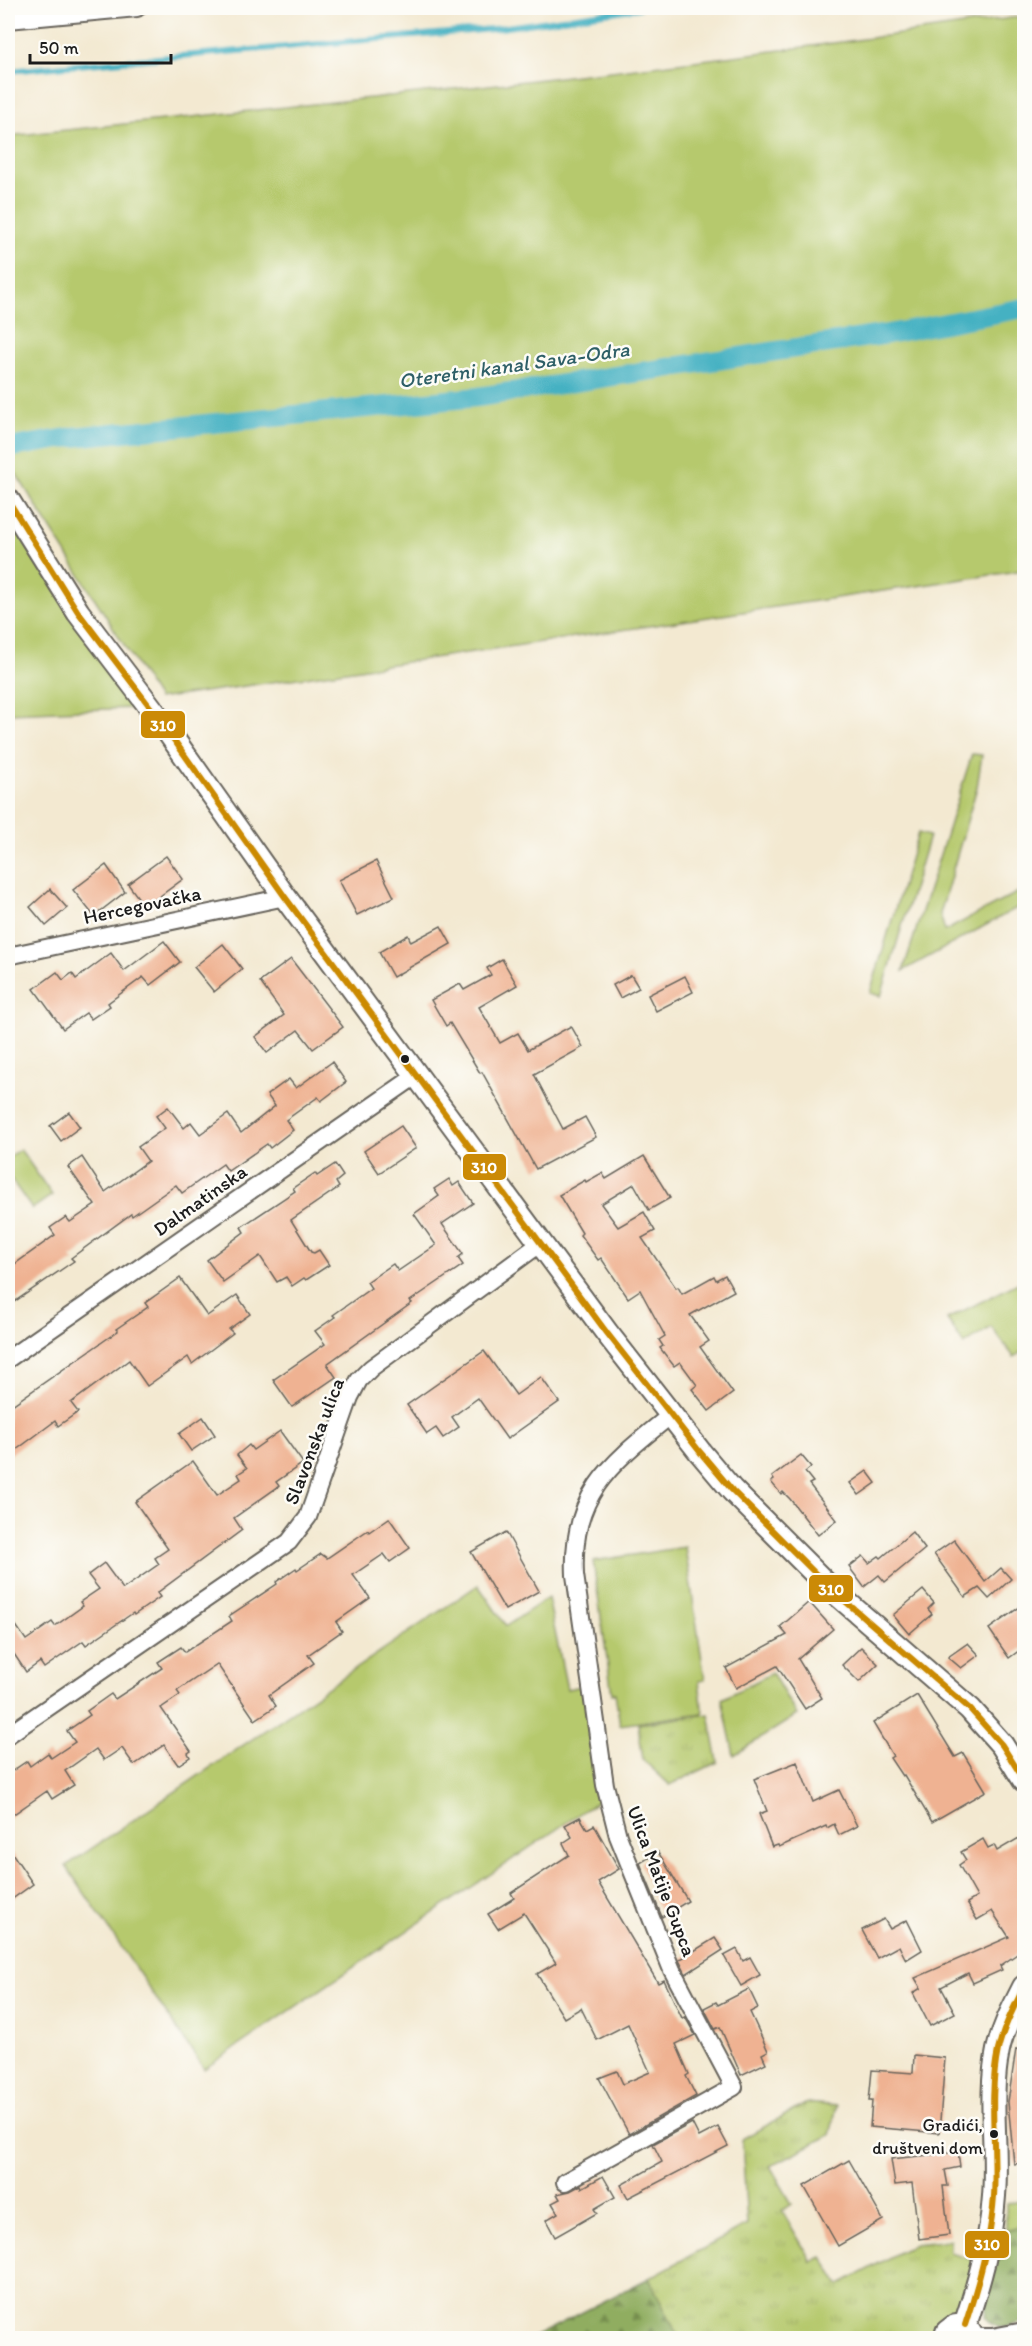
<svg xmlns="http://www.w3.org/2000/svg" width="1032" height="2346" viewBox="0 0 1032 2346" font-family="Itim,sans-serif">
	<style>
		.green { fill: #b6c96d; stroke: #697244; stroke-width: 1.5 }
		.forest { fill: url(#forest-firs); stroke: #56643e; stroke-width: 1.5 }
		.park { fill: url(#park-tufts); stroke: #697244; stroke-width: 1.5 }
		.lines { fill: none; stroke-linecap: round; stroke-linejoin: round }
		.stream { stroke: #44b1c2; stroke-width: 6 }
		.canal { stroke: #44b1c2; stroke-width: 20 }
		.building { fill: #efb292 }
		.street-casing { stroke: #67645b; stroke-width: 20 }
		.secondary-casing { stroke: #67645b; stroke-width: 26 }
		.street { stroke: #fff; stroke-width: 16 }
		.secondary { stroke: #fff; stroke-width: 22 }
		.bus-1-casing { stroke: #fdfcf7; stroke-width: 10 }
		.bus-1 { stroke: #cb8a06; stroke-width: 6 }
		.bus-dot { fill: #1c1c1c; stroke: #fdfcf7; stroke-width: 2 }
		.labels { text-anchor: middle; stroke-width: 5; stroke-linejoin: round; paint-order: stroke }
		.bus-label { font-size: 18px; fill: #1c1c1c; stroke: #fdfcf7; text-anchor: end }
		.street-label { font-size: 20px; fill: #1c1c1c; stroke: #fdfcf7 }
		.water-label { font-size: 21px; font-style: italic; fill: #2e5f67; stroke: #fdfcf7 }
		.line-badge { stroke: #fdfcf7; stroke-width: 2 }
		.badge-label { font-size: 16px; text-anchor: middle; font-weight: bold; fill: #fff }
	</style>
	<defs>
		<pattern id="forest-firs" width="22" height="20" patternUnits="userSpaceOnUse" patternTransform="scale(1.5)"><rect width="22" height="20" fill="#90ad60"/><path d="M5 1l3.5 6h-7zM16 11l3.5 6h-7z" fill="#758c4e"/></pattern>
		<pattern id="park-tufts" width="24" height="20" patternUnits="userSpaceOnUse" patternTransform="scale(1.5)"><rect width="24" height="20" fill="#b6c96d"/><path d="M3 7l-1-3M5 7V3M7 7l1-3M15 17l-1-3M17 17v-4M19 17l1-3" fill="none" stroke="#9cac5e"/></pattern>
	</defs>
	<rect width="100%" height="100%" fill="#fdfcf7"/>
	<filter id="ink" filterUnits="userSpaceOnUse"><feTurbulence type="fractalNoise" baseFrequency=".0167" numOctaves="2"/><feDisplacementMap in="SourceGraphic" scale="12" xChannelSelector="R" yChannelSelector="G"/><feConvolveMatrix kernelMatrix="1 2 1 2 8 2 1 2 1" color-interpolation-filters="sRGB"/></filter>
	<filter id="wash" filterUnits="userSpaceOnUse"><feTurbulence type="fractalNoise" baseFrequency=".008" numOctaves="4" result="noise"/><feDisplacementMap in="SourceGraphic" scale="24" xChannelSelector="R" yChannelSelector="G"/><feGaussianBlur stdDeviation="1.35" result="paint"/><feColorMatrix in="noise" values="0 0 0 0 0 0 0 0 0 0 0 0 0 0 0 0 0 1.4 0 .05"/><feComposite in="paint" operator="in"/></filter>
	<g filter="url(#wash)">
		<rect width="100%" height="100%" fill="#f3e9d1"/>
		<g class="green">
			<path d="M1024,16v554l-866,129 -150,-238v-325c339,-35 679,-69 1016,-120z"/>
			<path d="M8,512l125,196 -125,5z"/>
			<path d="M972,754l10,1 -5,32 -37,127 5,17 79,-42v15l-121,67z"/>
			<path d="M918,833l11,3 -48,160 -11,-3z"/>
			<path d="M20,1149l32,46 -20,14 -24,-34v-17z"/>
			<path d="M1024,1280v70l-10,7 -23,-30 -27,18 -17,-26z"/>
			<path d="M685,1547l20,133 -6,1 4,32 -83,12 -5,-32 -3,1 -19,-133z"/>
			<path d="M478,1585l28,41 42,-28 19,91 15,-3 19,113 -397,270 -138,-203z"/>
			<path d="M772,1673l25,42 -63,40 -12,-56z"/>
			<path d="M1024,2200v25l-18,5v-26z"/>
		</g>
		<g class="forest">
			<path d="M1024,2225v97c-15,4 -29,10 -39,-5l2,-22 19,-65z"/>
			<path d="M649,2278l30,60h-147z"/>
		</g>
		<g class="park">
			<path d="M709,1714l9,48 -48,23 -27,-25 -5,-36z"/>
			<path d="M807,2103l30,3 -7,29 -60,31 22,38 -10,7 30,51 10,-5 17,28 75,-41 36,-4v13l23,7c1,25 -20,58 -33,78h-261l-30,-60 98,-53 -5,-86z"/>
		</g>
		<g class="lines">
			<path class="stream" d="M8,71l485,-42 146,-21"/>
			<path class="canal" d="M8,448l65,-11 405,-40 410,-63 136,-26"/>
		</g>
		<g id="blocks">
			<g class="building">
				<path d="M166,856l17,23 -38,28 -17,-23z"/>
				<path d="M376,861l18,36 -37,18 -18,-35z"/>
				<path d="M106,865l19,27 -31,24 -21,-26z"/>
				<path d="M50,889l17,19 -21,18 -16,-19z"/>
				<path d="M441,926l10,18 -58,33 -14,-25 29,-17 3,7z"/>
				<path d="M164,941l16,21 -30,23 -7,-8 -35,26 2,3 -19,13 -5,-6 -23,16 -29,-40 23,-17 6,8 9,-7 4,6 35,-26 13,18z"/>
				<path d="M223,944l19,25 -28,23 -20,-25z"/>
				<path d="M291,959l52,68 -30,22 -15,-19 -31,23 -12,-16 29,-22 -24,-33z"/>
				<path d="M502,959l15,26 -38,22 21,36 18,-10 10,17 43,-24 12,21 -49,27 29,55 22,-12 11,20 -60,32 -54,-97 -2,1 -30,-50 -4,3 -15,-26 29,-16 4,6 27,-15 -4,-7z"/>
				<path d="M631,975l8,13 -19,10 -7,-13z"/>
				<path d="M685,976l8,16 -37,19 -8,-16z"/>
				<path d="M332,1062l14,20 -25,19 -3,-4 -32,23 7,10 -23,18 -3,-4 -39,27 -5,-7 -41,29 -6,-8 -44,31 -1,-2 -60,44 3,3 -66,45v-37l47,-34 -5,-7 16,-11 4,5 25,-17 -27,-38 14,-10 23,35 43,-31 -10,-14 27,-19 -9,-12 12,-9 16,21 7,-6 9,12 28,-20 13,19 34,-27 -8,-11 22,-16 7,9z"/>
				<path d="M69,1112l11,15 -19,14 -11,-15z"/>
				<path d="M401,1126l15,22 -37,25 -15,-22z"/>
				<path d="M644,1156l26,42 -21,12 -15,-26 -33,20 17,23 26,-15 11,19 -13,7 34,50 2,-1 4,7 32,-18 2,4 9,-5 9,16 -44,24 19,26 -9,6 33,46 -24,18 -17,-22 5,-4 -17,-23 -6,4 -14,-18 3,-2 -4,-6 6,-4 -25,-46 -12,8 -27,-40 -3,2 -18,-25 2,-2 -23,-38 26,-15 1,2 16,-9 4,6z"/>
				<path d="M335,1164l8,12 -7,6 3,5 -48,33 20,32 3,1 5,-3 10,15 -23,15 -2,-2 -12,8 -6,-9 -9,5 -17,-26 -37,26 -16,-22 37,-28 -3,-5 54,-36 -2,-3 22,-15 2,3z"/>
				<path d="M449,1179l4,7 6,-4 14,21 -31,21 21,30 -5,4 5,7 -53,36 2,2 -85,61 9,13 -44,30 -19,-27 52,-36 -10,-13 20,-14 -2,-2 38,-27 -4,-6 26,-18 5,7 38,-26 -22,-31 25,-18 -5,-7z"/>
				<path d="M180,1278l27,38 30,-21 13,19 -21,15 4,4 -41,31 -4,-7 -41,29 -18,-26 -58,43 7,9 -20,14 -3,-5 -47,35v-48l110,-77 -2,-2 32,-22 -3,-4z"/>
				<path d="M484,1351l32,44 25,-18 18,25 -52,37 -29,-41 -26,19 7,10 -16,11 -7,-10 -9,6 -20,-29z"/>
				<path d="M203,1417l12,18 -24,16 -12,-17z"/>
				<path d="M280,1431l23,32 -27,19 3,4 -45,32 8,12 -85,63 3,4 -26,18 -1,-2 -47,32 -3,-4 -39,27 -4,-6 -14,10 -18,-27v-31l18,26 26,-18 3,4 28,-20 -3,-4 19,-13 -11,-14 16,-12 19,26 36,-25 -4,-6 13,-9 -33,-47 58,-41 24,34 24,-16 -3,-5 9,-6 -10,-13 12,-10 4,5z"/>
				<path d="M801,1455l10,12 -6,5 8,10 -4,2 28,36 -19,15 -28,-36 -7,-7 -2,2 -10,-12 3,-2 -2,-3z"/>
				<path d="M867,1471l9,12 -17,12 -9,-12z"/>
				<path d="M389,1518l21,30 -20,14 -6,-8 -31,21 17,23 -34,24 6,9 -34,24 6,8 -45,32 7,11 -21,14 -38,-56 -40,27 3,4 -19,13 30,43 -3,2 2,4 -12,8 -14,-20 -30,20 -12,-17 -18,12 -8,-11 -31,22 9,14 -22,14 -5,-8 -39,27v-44l19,-13 3,5 18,-13 3,5 24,-16 -8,-11 23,-16 -3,-4 24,-17 4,5 47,-31 -4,-6 23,-15 4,5 47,-31 -3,-5 48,-32 -1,-2 20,-14 1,2 24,-16 6,4 41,-28 1,2z"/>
				<path d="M506,1532l33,59 -34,19 -34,-58z"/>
				<path d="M912,1532l13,17 -40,33 -6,-7 -15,12 -15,-20 14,-11 6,7 10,-7 2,2z"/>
				<path d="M954,1540l31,42 16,-14 10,11 -22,20 -10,-11 -14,9 -31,-43z"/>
				<path d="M923,1590l11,13 -6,6 4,5 -23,20 -16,-19z"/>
				<path d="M809,1602l24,27 -35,30 24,39 -17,11 -28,-43 -41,22 -10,-20 61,-33 -7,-8z"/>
				<path d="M1024,1604v43l-15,11 -20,-29z"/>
				<path d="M968,1643l11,12 -18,13 -13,-11z"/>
				<path d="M861,1647l17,17 -19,18 -17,-17z"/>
				<path d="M917,1695l38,62 8,-4 23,38 -54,31 -28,-47 -2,1 -12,-18 3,-2 -20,-33z"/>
				<path d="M797,1762l16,40 26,-12 18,36 -18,9 -5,-11 -7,4 -1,-2 -47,21 -1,-2 -6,2 -13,-33 8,-3 -13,-32z"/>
				<path d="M580,1817l7,12 7,-4 25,44 -21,13 60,101 6,-3 18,38 3,-1 10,18 -19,9 13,30 -3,2 10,20 -67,38 -30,-56 18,-7 6,13 27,-12 -22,-48 -31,16 -16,-32 -17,10 -27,-44 19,-11 -32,-50 -26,16 -10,-15 26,-16 -3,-5 58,-38 -6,-12 9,-6 -7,-12z"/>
				<path d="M1024,1835v125l-4,-8 -20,14 2,4 -29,13 -5,-10 -27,14 14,26 -25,13 -17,-33 8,-5 -6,-10 94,-41 -17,-26 -15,9 -10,-17 10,-6 -18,-32 7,-5 -5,-8 22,-13 5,9 6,-3 3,6z"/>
				<path d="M8,1847l25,37 -25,18z"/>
				<path d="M658,1852l30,49 -26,16 -22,-54z"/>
				<path d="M884,1919l6,10 17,-9 15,30 -16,10 -7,-14 -22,12 -15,-28z"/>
				<path d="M715,1938l8,12 -37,24 -7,-14z"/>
				<path d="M737,1949l6,12 7,-4 10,18 -19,11 -17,-30z"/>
				<path d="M749,1989l9,19 -8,4 18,39 -6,3 4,9 -25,12 -21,-48 -5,2 -11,-21 12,-6 2,3z"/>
				<path d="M1016,2049l8,1v113l-10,1 -6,-62z"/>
				<path d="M914,2055l31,3 -6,75 -69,-6 2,-26h-3l3,-31 41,3z"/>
				<path d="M692,2123l7,14 19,-10 10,19 -100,52 -7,-13 41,-23 -9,-18z"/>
				<path d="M958,2152l2,15 -15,3 3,16h-5l6,49 -30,4 -7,-56 -17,2 -4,-26z"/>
				<path d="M849,2160l34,60 -45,26 -34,-60z"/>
				<path d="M603,2176l12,21 -21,12 3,4 -42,24 -9,-17 12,-7 -6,-10 8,-4 -3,-5 13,-3 11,-6 1,3z"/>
			</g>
		</g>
	</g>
	<g filter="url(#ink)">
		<use href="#blocks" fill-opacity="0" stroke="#67645b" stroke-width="1.5"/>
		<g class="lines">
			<g class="street-casing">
				<g id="street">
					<path d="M8,20l129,-12"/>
					<path d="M8,956l277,-59"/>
					<path d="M8,1359l409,-284"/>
					<path d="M8,1735l281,-193 19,-25 42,-120 9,-17 12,-12 170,-125"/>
					<path d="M565,2182l169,-95 -62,-117 -54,-134 -13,-51 -30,-210c-4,-83 37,-112 96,-160"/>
					<path d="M972,2337h20l32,-6"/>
				</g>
			</g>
			<g class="secondary-casing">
				<g id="secondary">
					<path d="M8,500l70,112 79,104 128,181 322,436 93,119 32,38 99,99 139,120 32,36 22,35"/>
					<path d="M965,2325c14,-42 26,-84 29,-129 4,-48 -6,-98 4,-146 5,-23 16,-43 26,-63"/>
					<path d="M946,2338l1,-6 9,-7h9l7,11"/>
				</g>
			</g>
			<use href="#street" class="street"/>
			<use href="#secondary" class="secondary"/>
			<g class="bus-1-casing">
				<g id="bus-1">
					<path d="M8,500l70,112 79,104 128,181 322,436 93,119 32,38 99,99 139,120 32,36 22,35"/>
					<path d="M965,2325c14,-42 26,-85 29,-129 3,-48 -6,-98 4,-146 5,-22 16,-43 26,-63"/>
				</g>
			</g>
			<use href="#bus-1" class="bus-1"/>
		</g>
	</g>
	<g class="bus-dot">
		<circle cx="405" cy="1059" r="5"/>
		<circle cx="994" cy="2134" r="5"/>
	</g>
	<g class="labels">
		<g class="bus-label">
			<text x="983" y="2131">Gradići,<tspan x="983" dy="23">društveni dom</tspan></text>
		</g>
		<g class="street-label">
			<text transform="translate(142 905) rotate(-12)" y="7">Hercegovačka</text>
			<text transform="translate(200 1200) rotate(-35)" y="7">Dalmatinska</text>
			<text transform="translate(314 1441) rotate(-69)" y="7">Slavonska ulica</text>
			<text transform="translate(662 1881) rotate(69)" y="7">Ulica Matije Gupca</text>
		</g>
		<g class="water-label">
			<text transform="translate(514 365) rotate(-8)" y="7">Oteretni kanal Sava-Odra</text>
		</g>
	</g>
	<g class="line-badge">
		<rect x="140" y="710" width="46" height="29" rx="6" fill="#cb8a06"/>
		<rect x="462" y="1153" width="45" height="28" rx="6" fill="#cb8a06"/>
		<rect x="808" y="1574" width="46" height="29" rx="6" fill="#cb8a06"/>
		<rect x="964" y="2230" width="46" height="29" rx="6" fill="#cb8a06"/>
	</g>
	<g class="badge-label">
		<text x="163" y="731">310</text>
		<text x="484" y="1173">310</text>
		<text x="831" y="1595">310</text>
		<text x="987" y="2250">310</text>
	</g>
	<rect width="1032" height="2346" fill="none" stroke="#fdfcf7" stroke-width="30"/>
	<path d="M30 54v9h141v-9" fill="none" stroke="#1c1c1c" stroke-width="3"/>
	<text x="39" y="54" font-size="18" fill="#1c1c1c" stroke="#fdfcf7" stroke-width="4.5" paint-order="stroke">50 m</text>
</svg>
